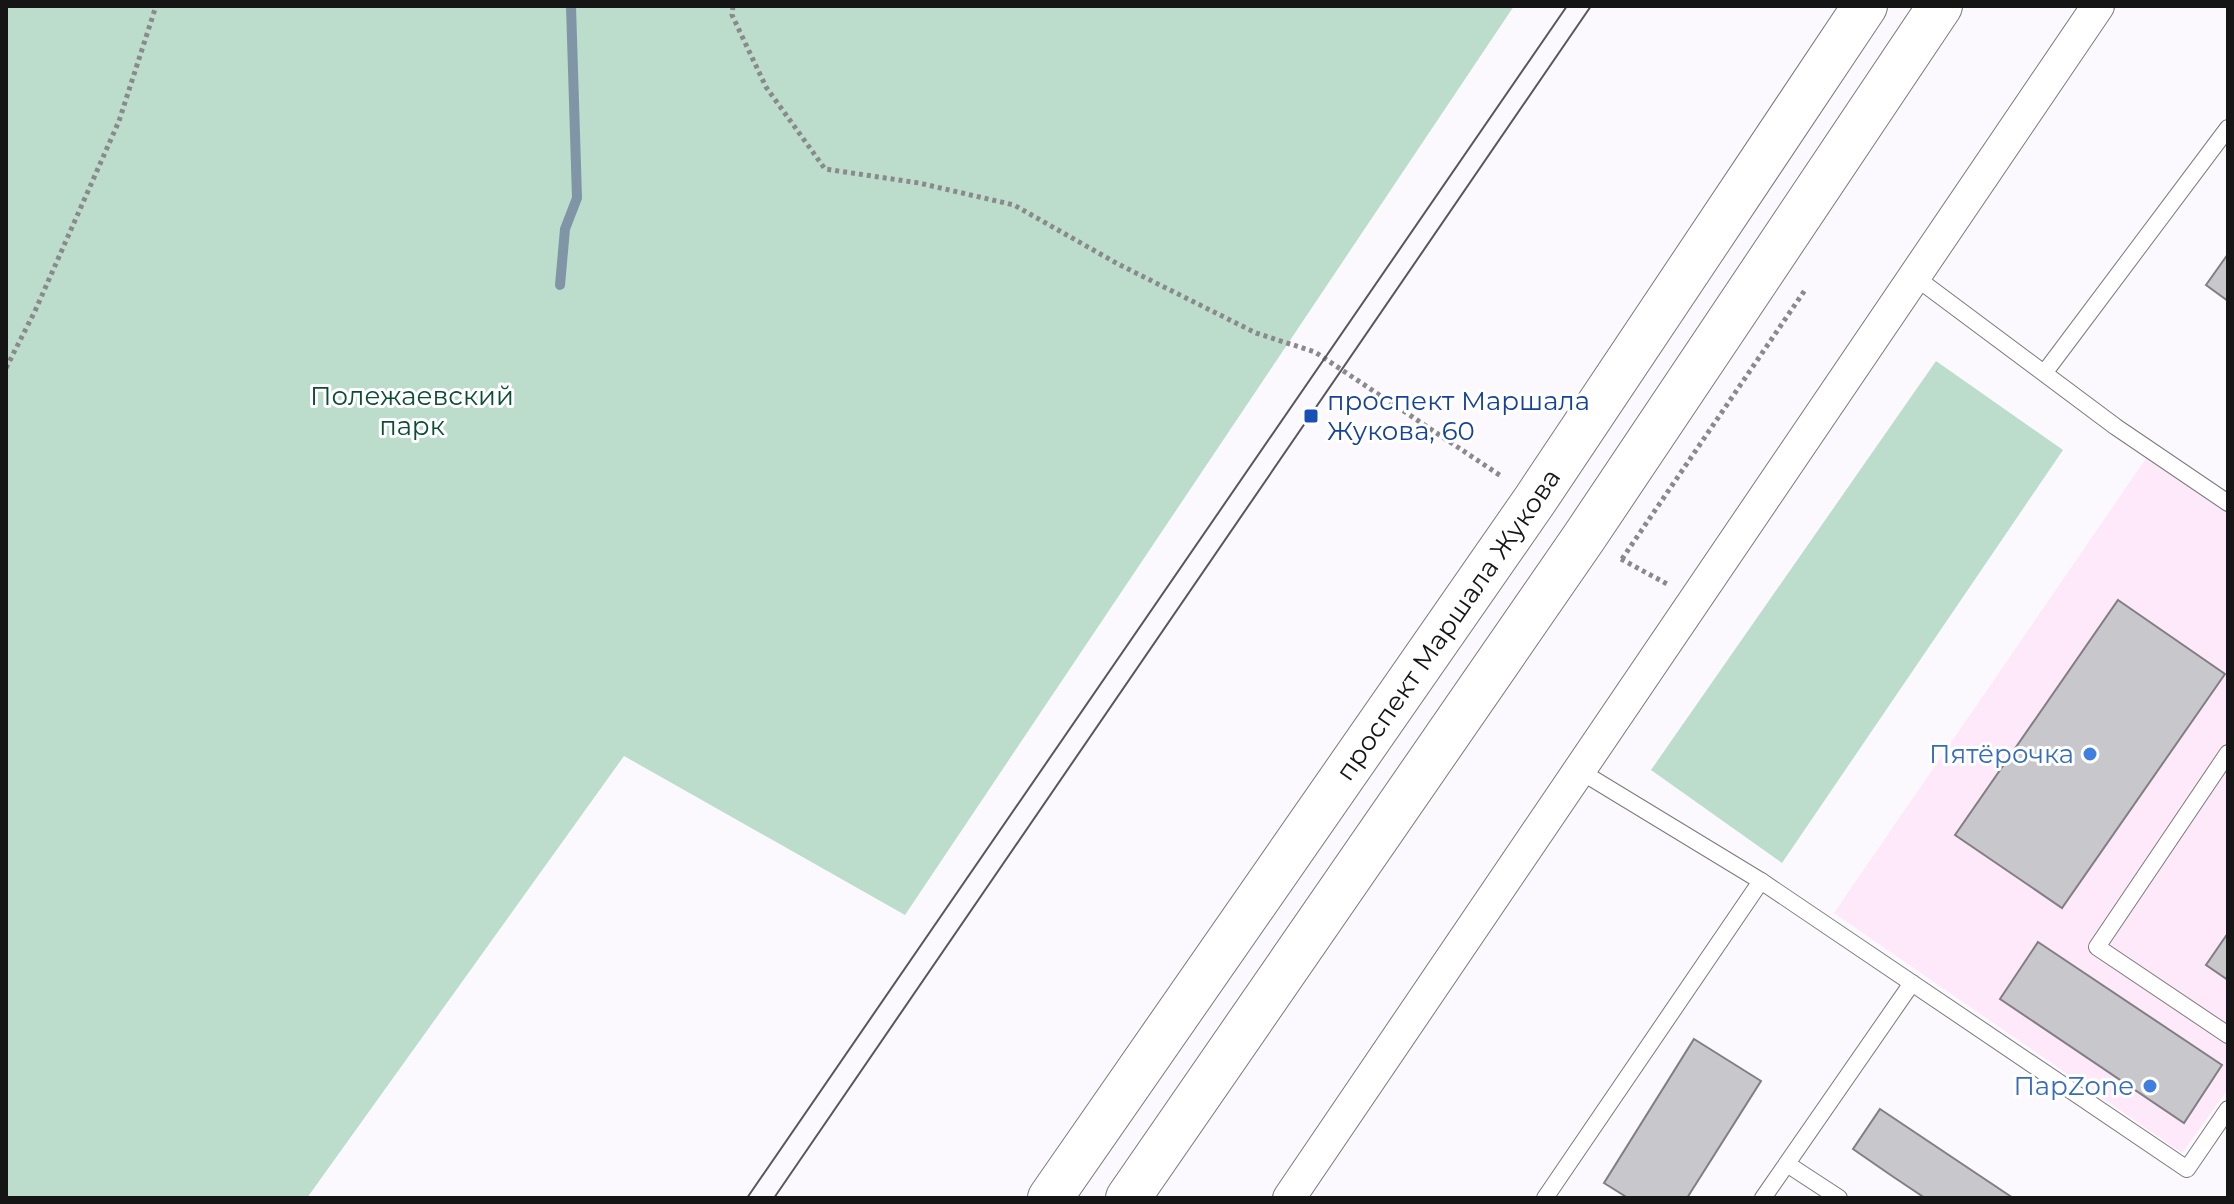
<svg xmlns="http://www.w3.org/2000/svg" width="2234" height="1204" viewBox="0 0 2234 1204" font-family="Montserrat,sans-serif">
	<style>
		.commercial { fill: #fde9f9 }
		.green { fill: #bcddcc }
		.lines { fill: none; stroke-linecap: round; stroke-linejoin: round }
		.stream { stroke: #8096a6; stroke-width: 10 }
		.building { fill: #c8c7cb; stroke: #817f83; stroke-width: 2 }
		.service-casing { stroke: #7b7a7e; stroke-width: 18 }
		.minor-casing { stroke: #7b7a7e; stroke-width: 34 }
		.primary-casing { stroke: #7b7a7e; stroke-width: 46 }
		.path { stroke: #8a898c; stroke-width: 5; stroke-dasharray: 4 4; stroke-linecap: butt }
		.service { stroke: #fff; stroke-width: 16 }
		.minor { stroke: #fff; stroke-width: 32 }
		.primary { stroke: #fff; stroke-width: 44 }
		.tram { stroke: #58585a; stroke-width: 2 }
		.transit-dot { fill: #1a4fb4; stroke: #fff; stroke-width: 3 }
		.shop-dot { fill: #3f7fe0; stroke: #fff; stroke-width: 3 }
		.labels { text-anchor: middle; stroke-width: 6; stroke-linejoin: round; paint-order: stroke }
		.park-label { font-size: 26px; fill: #0b4d35; stroke: #fff }
		.transit-label { font-size: 26px; fill: #164399; stroke: #fff; text-anchor: start }
		.street-label { font-size: 26px; fill: #151516; stroke: #fff }
		.shop-label { font-size: 26px; fill: #366cbe; stroke: #fff; text-anchor: end }
	</style>
	<rect width="100%" height="100%" fill="#fbf9fe"/>
	<path class="commercial" d="M2147,457l81,52v580l-46,64 -348,-240z"/>
	<g class="green">
		<path d="M6,6h1508l-609,909 -281,-159 -317,442h-301z"/>
		<path d="M1936,361l127,89 -281,413 -131,-93z"/>
	</g>
	<g class="lines">
		<path class="stream" d="M560,285l5,-56 12,-31 -6,-192"/>
	</g>
	<g class="building">
		<path d="M2228,254v47l-22,-16z"/>
		<path d="M2118,600l107,74 -163,234 -107,-73z"/>
		<path d="M2228,933v47l-22,-15z"/>
		<path d="M2038,942l184,123 -38,58 -184,-124z"/>
		<path d="M1694,1039l67,42 -74,117h-59l-24,-15z"/>
		<path d="M1880,1109l133,89h-88l-33,-22 -39,-27z"/>
	</g>
	<g class="lines">
		<g class="service-casing">
			<g id="service">
				<path d="M1915,277l201,150 112,76"/>
				<path d="M2045,372l183,-244"/>
				<path d="M2228,753l-131,194 131,88"/>
				<path d="M1761,881l426,288 41,-60"/>
				<path d="M1787,1164l52,34"/>
				<path d="M1545,1198l216,-317 -181,-110"/>
				<path d="M1763,1198l149,-215"/>
			</g>
		</g>
		<g class="minor-casing">
			<path id="minor" d="M1289,1198l809,-1192"/>
		</g>
		<g class="primary-casing">
			<g id="primary">
				<path id="s1" d="M1050,1198l485,-698 330,-494"/>
				<path d="M1128,1198l457,-662 355,-530"/>
			</g>
		</g>
		<g class="path">
			<path d="M733,6l-1,9 34,72 59,82 94,14 95,22 104,59 138,69 59,19 186,124"/>
			<path d="M6,368l29,-57 84,-190 37,-115"/>
			<path d="M1621,559l48,26"/>
			<path d="M1622,559l183,-269"/>
		</g>
		<use href="#service" class="service"/>
		<use href="#minor" class="minor"/>
		<use href="#primary" class="primary"/>
		<g class="tram">
			<path d="M747,1198l820,-1192"/>
			<path d="M774,1198l817,-1192"/>
		</g>
	</g>
	<rect class="transit-dot" x="1303" y="408" width="16" height="16" rx="4"/>
	<g class="shop-dot">
		<circle cx="2090" cy="754" r="8"/>
		<circle cx="2150" cy="1086" r="8"/>
	</g>
	<g class="labels">
		<g class="park-label">
			<text x="412" y="405">Полежаевский<tspan x="412" dy="30">парк</tspan></text>
		</g>
		<g class="transit-label">
			<text x="1327" y="410">проспект Маршала<tspan x="1327" dy="30">Жукова, 60</tspan></text>
		</g>
		<g class="street-label">
			<text dy="9" stroke="none"><textPath href="#s1" startOffset="698">проспект Маршала Жукова</textPath></text>
		</g>
		<g class="shop-label">
			<text x="2074" y="763">Пятёрочка</text>
			<text x="2134" y="1095">ПарZone</text>
		</g>
	</g>
	<rect width="2234" height="1204" fill="none" stroke="#151516" stroke-width="16"/>
</svg>
